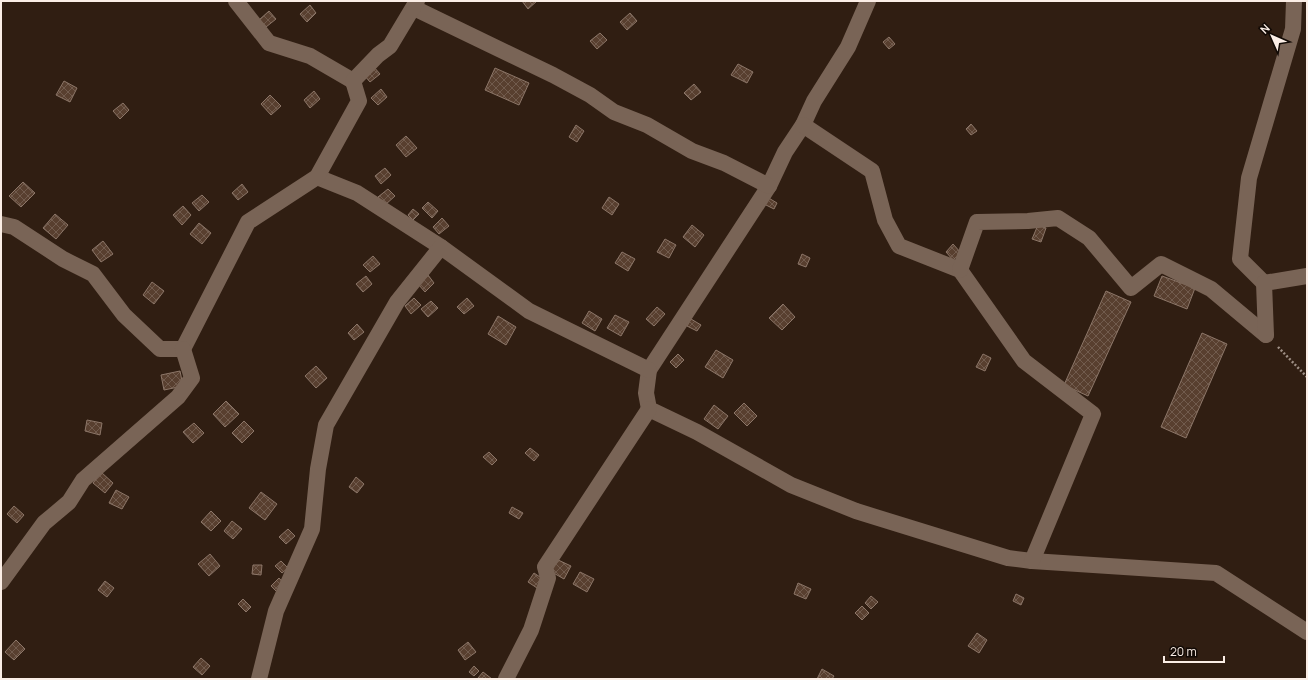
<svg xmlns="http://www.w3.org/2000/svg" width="1308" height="680" viewBox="0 0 1308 680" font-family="Manrope,sans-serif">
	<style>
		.building { fill: url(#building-cross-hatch); stroke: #8c7668 }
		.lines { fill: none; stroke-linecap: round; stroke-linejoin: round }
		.path { stroke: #9e8f85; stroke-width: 2.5; stroke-dasharray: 2 2; stroke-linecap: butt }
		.minor { stroke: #796456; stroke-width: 16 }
	</style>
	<defs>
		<pattern id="building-cross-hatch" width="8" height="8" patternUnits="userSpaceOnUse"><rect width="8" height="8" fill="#583f2f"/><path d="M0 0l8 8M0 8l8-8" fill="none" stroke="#715b4d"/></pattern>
	</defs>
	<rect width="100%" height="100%" fill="#301e12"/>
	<g class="building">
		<path d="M522,1h15l-9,8z"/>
		<path d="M310,5l6,8 -9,9 -7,-8z"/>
		<path d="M269,11l7,8 -10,8 -7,-7z"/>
		<path d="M630,13l7,8 -10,9 -7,-8z"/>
		<path d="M600,33l7,7 -10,9 -7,-8z"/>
		<path d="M889,37l6,7 -6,5 -6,-7z"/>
		<path d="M738,64l15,8 -6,11 -16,-8z"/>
		<path d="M373,66l7,8 -10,8 -6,-7z"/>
		<path d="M495,68l34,15 -10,22 -34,-15z"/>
		<path d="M64,81l13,7 -7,14 -14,-7z"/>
		<path d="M694,84l7,8 -10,8 -7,-7z"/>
		<path d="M381,89l6,8 -9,8 -7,-7z"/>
		<path d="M314,91l6,8 -10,9 -6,-8z"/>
		<path d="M270,95l11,11 -10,9 -10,-11z"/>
		<path d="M123,103l6,7 -9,9 -7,-8z"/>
		<path d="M971,124l6,7 -6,4 -5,-6z"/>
		<path d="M576,125l8,6 -7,11 -8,-5z"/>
		<path d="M406,136l11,12 -11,9 -10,-12z"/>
		<path d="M385,168l6,7 -10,9 -6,-8z"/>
		<path d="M23,182l12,11 -14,14 -12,-11z"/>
		<path d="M242,184l6,8 -10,8 -6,-7z"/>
		<path d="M388,189l7,7 -10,9 -7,-8z"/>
		<path d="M202,195l7,7 -10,9 -7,-8z"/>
		<path d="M609,197l10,7 -7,11 -10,-7z"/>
		<path d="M767,197l10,6 -3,6 -10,-5z"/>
		<path d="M428,202l10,9 -6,7 -10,-10z"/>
		<path d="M183,206l8,9 -9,10 -9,-10z"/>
		<path d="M413,209l6,5 -6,6 -5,-5z"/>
		<path d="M55,214l13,11 -12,14 -13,-11z"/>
		<path d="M442,218l7,8 -10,8 -6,-7z"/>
		<path d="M199,223l12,10 -9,11 -12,-10z"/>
		<path d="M692,225l12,10 -9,12 -12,-10z"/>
		<path d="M1038,225l8,3 -5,14 -9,-3z"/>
		<path d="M665,239l11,6 -7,13 -12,-6z"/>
		<path d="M103,241l10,13 -12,8 -9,-12z"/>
		<path d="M953,244l8,9 -8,7 -7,-8z"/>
		<path d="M622,252l13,7 -7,12 -13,-8z"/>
		<path d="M802,254l8,4 -4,9 -8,-3z"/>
		<path d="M373,256l7,8 -10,8 -7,-7z"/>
		<path d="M428,275l6,8 -9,9 -7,-8z"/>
		<path d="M366,276l6,8 -9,8 -7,-8z"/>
		<path d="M1162,276l33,12 -8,21 -33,-13z"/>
		<path d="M152,282l12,9 -10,13 -11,-9z"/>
		<path d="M1106,291l25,11 -43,94 -24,-11z"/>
		<path d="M414,298l7,7 -10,9 -6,-8z"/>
		<path d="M467,298l7,8 -10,8 -7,-7z"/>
		<path d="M431,301l7,7 -10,9 -7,-8z"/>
		<path d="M783,304l12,13 -13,13 -13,-12z"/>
		<path d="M657,307l8,7 -11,12 -8,-7z"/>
		<path d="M589,311l13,8 -7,12 -13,-8z"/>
		<path d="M615,315l14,7 -8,14 -14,-8z"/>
		<path d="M498,316l18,11 -10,18 -18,-11z"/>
		<path d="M691,319l10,6 -4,6 -10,-5z"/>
		<path d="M357,324l7,8 -10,8 -6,-7z"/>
		<path d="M1202,333l25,11 -41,94 -25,-11z"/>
		<path d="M716,350l17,10 -10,18 -18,-11z"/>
		<path d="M678,354l6,6 -8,8 -6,-6z"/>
		<path d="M983,354l8,4 -6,13 -9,-4z"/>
		<path d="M316,366l11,12 -11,10 -11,-12z"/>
		<path d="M180,371l3,15 -19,4 -3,-15z"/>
		<path d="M226,401l13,13 -14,13 -12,-13z"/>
		<path d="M744,403l13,13 -10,10 -13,-13z"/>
		<path d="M714,405l14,11 -10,13 -14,-10z"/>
		<path d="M87,420l15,3 -2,12 -15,-4z"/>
		<path d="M244,421l10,10 -12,12 -10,-10z"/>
		<path d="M194,423l10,10 -11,10 -10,-11z"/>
		<path d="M530,448l9,7 -5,6 -9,-8z"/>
		<path d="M489,452l8,8 -5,5 -9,-8z"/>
		<path d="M101,472l12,11 -8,10 -12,-10z"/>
		<path d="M356,477l8,7 -7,9 -8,-6z"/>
		<path d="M116,490l13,7 -7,12 -13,-6z"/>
		<path d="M261,492l16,12 -12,16 -16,-12z"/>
		<path d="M14,506l10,9 -7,8 -10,-9z"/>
		<path d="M512,507l11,6 -4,6 -10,-6z"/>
		<path d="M211,511l10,10 -10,10 -10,-9z"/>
		<path d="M232,521l10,8 -9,10 -9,-8z"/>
		<path d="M288,529l7,7 -9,8 -7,-7z"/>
		<path d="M210,554l10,12 -11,10 -11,-12z"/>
		<path d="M556,559l15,7 -7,13 -14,-8z"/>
		<path d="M281,561l7,7 -6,5 -7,-7z"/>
		<path d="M253,565h9l-1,10 -9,-1z"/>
		<path d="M580,572l14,7 -7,13 -14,-8z"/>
		<path d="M534,573l9,6 -6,9 -9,-6z"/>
		<path d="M279,578l7,8 -8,7 -7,-7z"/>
		<path d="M105,581l9,7 -7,9 -9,-7z"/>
		<path d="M798,583l13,6 -5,10 -12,-5z"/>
		<path d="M1016,594l8,4 -3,7 -8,-4z"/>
		<path d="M871,596l7,6 -7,7 -6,-6z"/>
		<path d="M243,599l8,8 -5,5 -8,-8z"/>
		<path d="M862,606l7,7 -7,7 -7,-7z"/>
		<path d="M977,633l10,7 -8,13 -11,-7z"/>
		<path d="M16,640l9,9 -11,11 -9,-8z"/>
		<path d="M468,642l8,10 -11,8 -7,-10z"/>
		<path d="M201,658l9,8 -8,9 -9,-8z"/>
		<path d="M474,666l5,5 -5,5 -5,-4z"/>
		<path d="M822,669l12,7 -2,3h-15z"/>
		<path d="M483,672l9,7 -14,-1z"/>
	</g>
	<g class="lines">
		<path class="path" d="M1278,347l29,30"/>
		<g class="minor">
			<path d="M236,1l33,42 41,13 43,25"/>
			<path d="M868,1l-20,46 -34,54 -11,24 -18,27 -16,34 -120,184 -3,23 3,16 48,23 94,53 65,26 152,47 24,3 184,12 91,59"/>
			<path d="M414,8l139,67 37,20 24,17 33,13 45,26 32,12 45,23"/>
			<path d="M803,125l69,46 13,49 14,26 61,24 64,91 69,53 -61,147"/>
			<path d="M317,177l40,16 84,54"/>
			<path d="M1,224l13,3 49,32 30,15 31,41 36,34h23l65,-127 69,-45 42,-76 -6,-20 25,-26 12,-9 27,-45"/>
			<path d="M960,270l17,-48 51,-1 30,-3 31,20 42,50 30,-24 50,25 55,46"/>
			<path d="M1264,283l-24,-24 9,-81 44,-149 1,-28"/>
			<path d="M1266,335l-2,-52 43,-7"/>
			<path d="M1,582l43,-59 25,-21 14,-22 95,-83 14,-19 -9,-29"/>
			<path d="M259,679l17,-68 36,-82 6,-60 8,-44 71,-123 44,-55 88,64 120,59"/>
			<path d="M506,679l25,-49 17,-52 -3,-11 104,-158"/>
		</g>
	</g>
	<rect width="1308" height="680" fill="none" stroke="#fbeee6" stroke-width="4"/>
	<g transform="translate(1272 36) rotate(315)" stroke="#120a05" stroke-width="3" paint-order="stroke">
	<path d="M0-3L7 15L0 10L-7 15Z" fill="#fbeee6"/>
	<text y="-6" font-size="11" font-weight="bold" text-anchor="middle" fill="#fbeee6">N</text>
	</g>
	<path d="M1164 656v6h60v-6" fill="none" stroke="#fbeee6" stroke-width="2"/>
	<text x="1170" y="656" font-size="12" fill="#fbeee6" stroke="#120a05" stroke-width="3" paint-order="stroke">20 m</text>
</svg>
